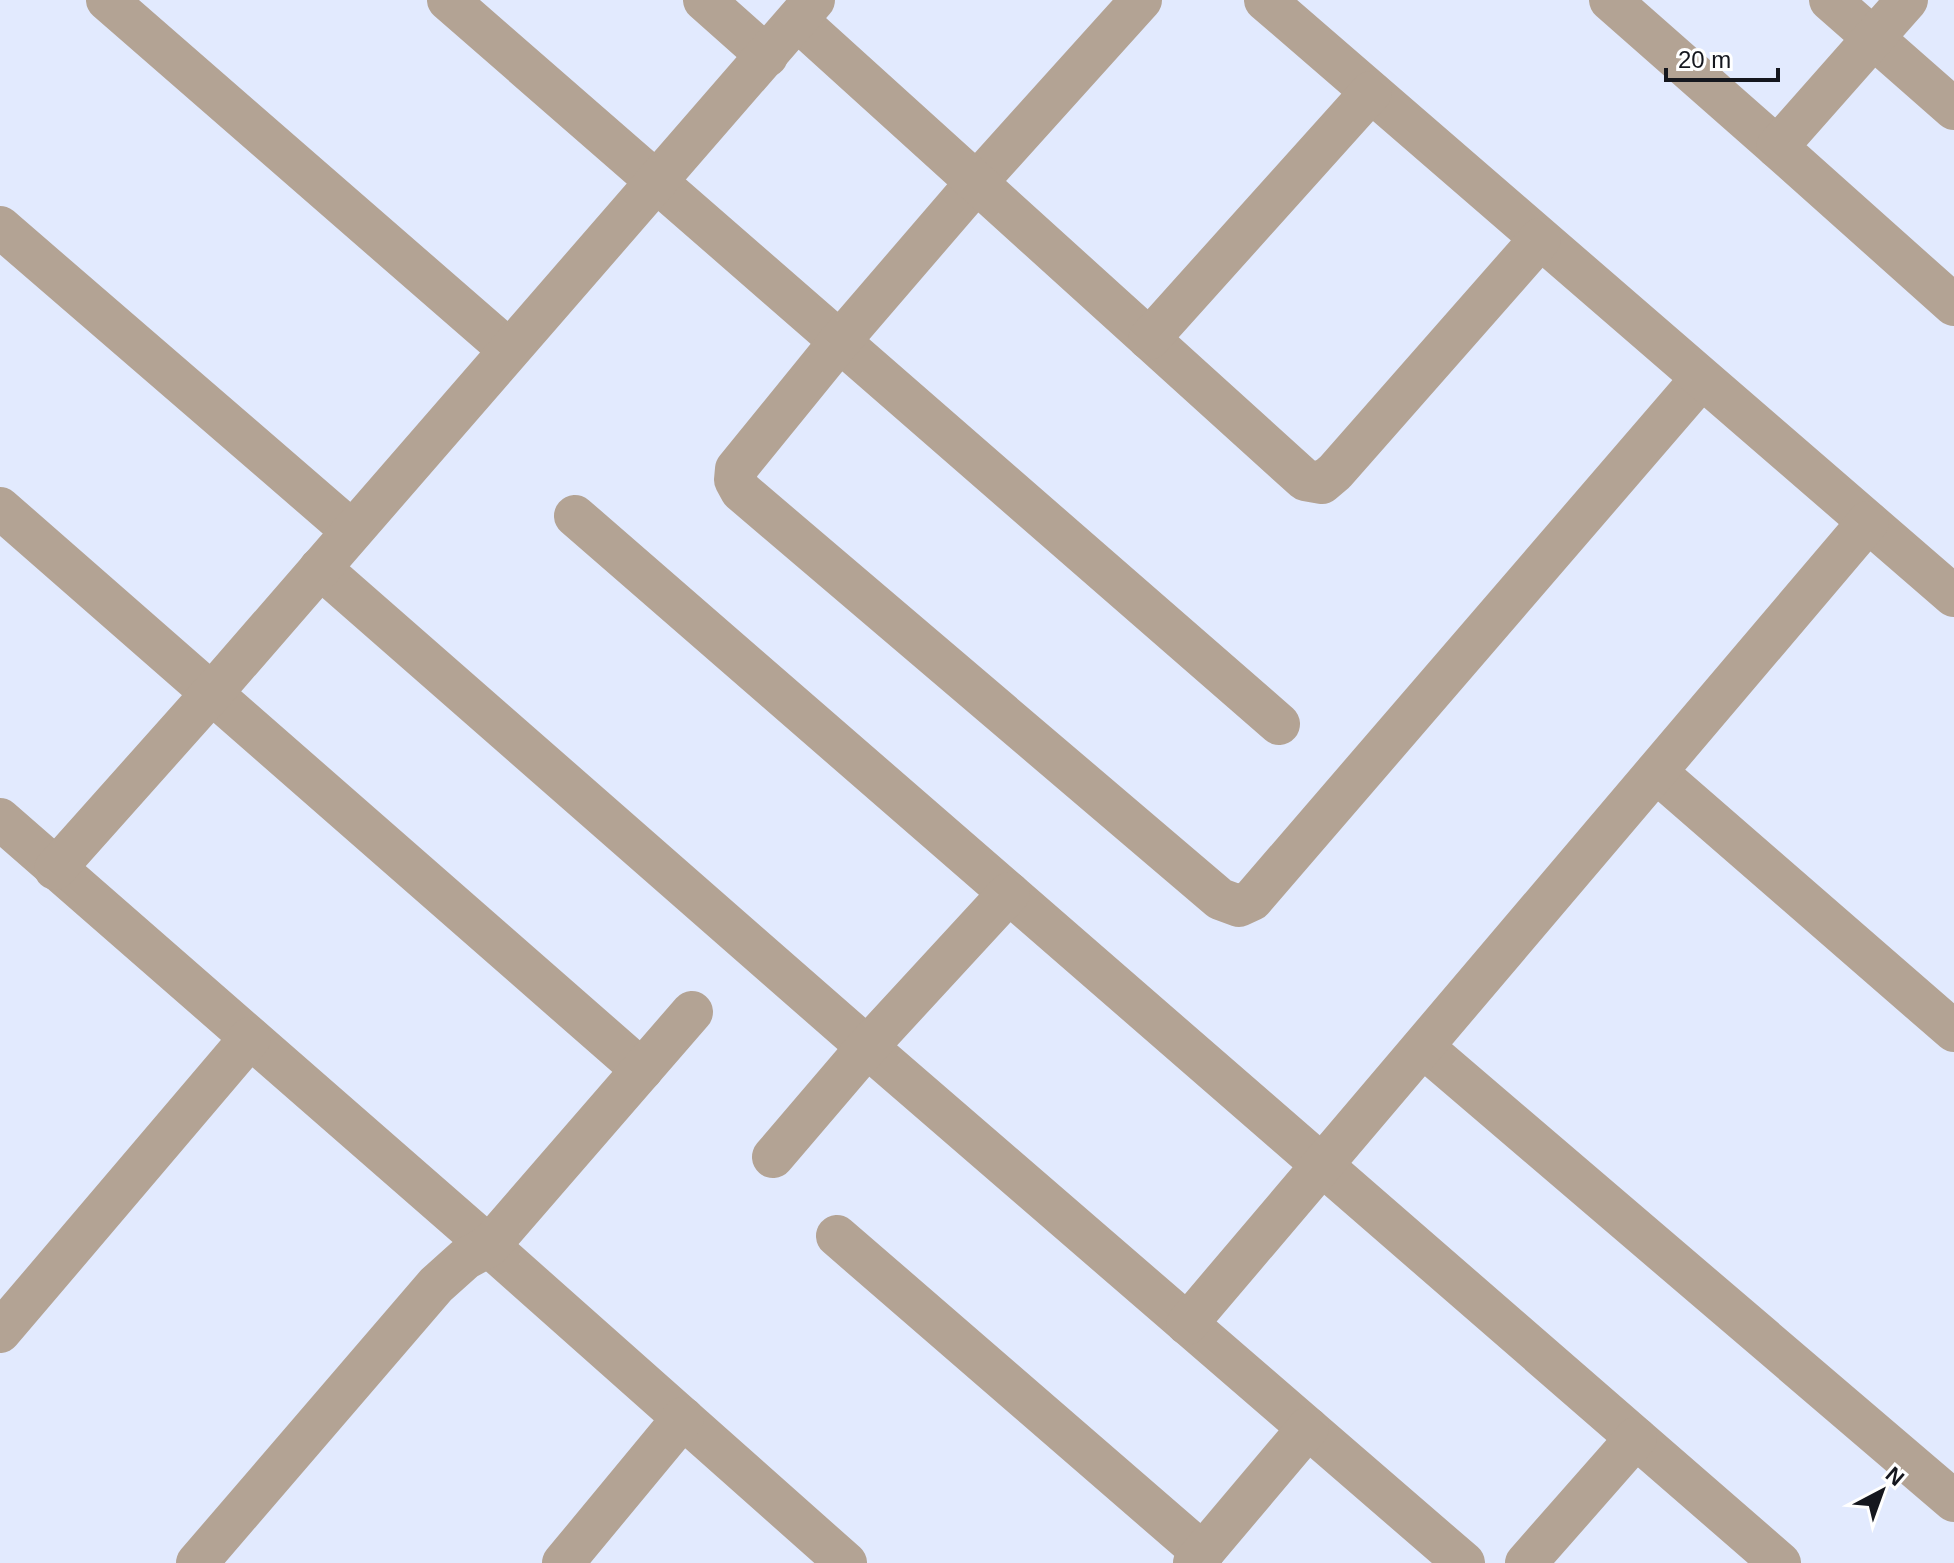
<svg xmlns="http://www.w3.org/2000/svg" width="1954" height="1563" viewBox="0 0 1954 1563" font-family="Helvetica,sans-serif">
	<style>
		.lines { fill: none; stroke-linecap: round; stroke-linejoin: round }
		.minor { stroke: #b3a394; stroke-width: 42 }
	</style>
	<rect width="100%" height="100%" fill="#e2eafe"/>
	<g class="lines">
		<g class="minor">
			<path d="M107,0l402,350"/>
			<path d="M448,0l831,724"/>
			<path d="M704,0l63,56"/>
			<path d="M1141,0l-165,183 -136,158 -104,128 -1,11 6,11 479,408 19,7 13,-6 449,-521"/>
			<path d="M1265,0l689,596"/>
			<path d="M1610,0l167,147"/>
			<path d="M1830,0l124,109"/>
			<path d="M1907,0l-130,147 177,158"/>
			<path d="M797,20l508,460 17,3 13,-11 205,-233"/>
			<path d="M0,227l352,304"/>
			<path d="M1149,339l222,-247"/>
			<path d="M0,508l642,562"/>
			<path d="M575,516l1205,1047"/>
			<path d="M320,568l547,479 597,516"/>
			<path d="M1656,772l298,259"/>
			<path d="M0,819l489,427 357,317"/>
			<path d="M55,869l157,-176 602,-693"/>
			<path d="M1423,1047l531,454"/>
			<path d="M773,1157l94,-110 142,-154"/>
			<path d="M837,1236l366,317"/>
			<path d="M1187,1324l681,-802"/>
			<path d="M0,1332l250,-294"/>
			<path d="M197,1563l239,-278 29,-26 24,-13 203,-234"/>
			<path d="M563,1563l120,-145"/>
			<path d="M1194,1563l114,-135"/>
			<path d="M1526,1563l110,-125"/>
		</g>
	</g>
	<g transform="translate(1882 1491) rotate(41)" stroke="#ffffff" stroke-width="6" paint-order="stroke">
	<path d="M0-6L14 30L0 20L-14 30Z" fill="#15171e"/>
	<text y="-12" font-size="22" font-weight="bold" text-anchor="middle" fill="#15171e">N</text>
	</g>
	<path d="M1666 68v12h112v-12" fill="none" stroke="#15171e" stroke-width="4"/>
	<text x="1678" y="68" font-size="24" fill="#15171e" stroke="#ffffff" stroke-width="6" paint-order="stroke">20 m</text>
</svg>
